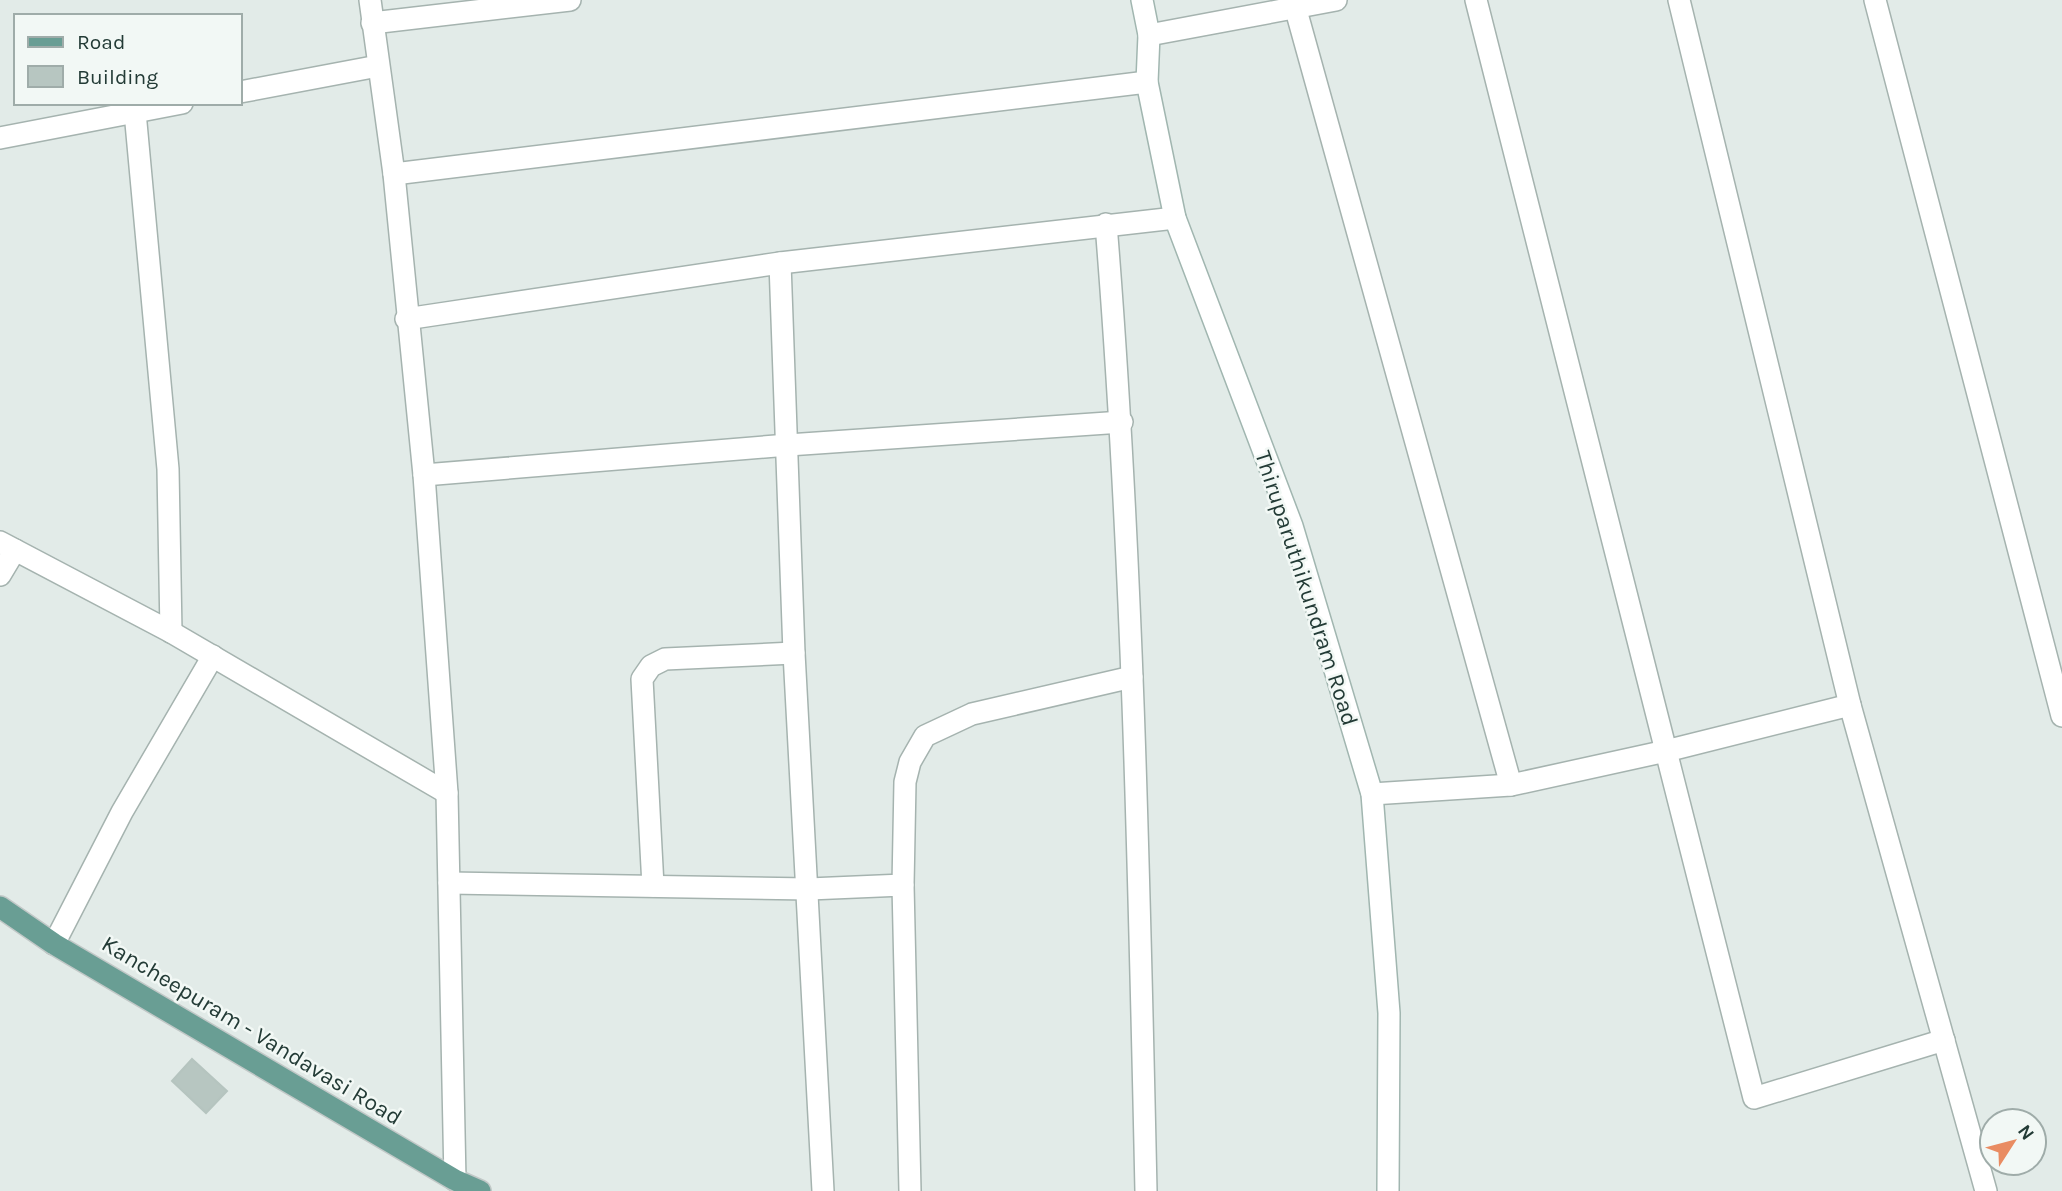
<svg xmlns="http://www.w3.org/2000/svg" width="2062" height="1191" viewBox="0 0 2062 1191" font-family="Karla,sans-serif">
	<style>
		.building { fill: #b7c6c1; stroke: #b5c4bf; stroke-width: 2 }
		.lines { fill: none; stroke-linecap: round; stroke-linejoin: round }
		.street-casing { stroke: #a5b3af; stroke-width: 24 }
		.secondary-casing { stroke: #a1b6b0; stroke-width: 24 }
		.primary-casing { stroke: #c1c8c7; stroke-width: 24 }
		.street { stroke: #fff; stroke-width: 21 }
		.secondary { stroke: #fff; stroke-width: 21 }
		.primary { stroke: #699e94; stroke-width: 21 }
		.labels { text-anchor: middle; stroke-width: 5; stroke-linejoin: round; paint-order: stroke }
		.street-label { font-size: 23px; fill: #233b36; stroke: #f2f8f5 }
	</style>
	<rect width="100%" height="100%" fill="#e2ebe8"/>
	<path class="building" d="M192,1059l35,32 -21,22 -34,-32z"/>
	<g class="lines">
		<g class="street-casing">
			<g id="street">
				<path d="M370,0l24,174 30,301 23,318 8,387"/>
				<path d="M1476,0l190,751 184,-46"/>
				<path d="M1679,0l171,705 136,486"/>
				<path d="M1875,0l187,716"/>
				<path d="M1296,10l215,775"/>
				<path d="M372,23l198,-23"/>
				<path d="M1149,35l187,-35"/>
				<path d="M240,92l138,-26"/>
				<path d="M135,112l33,357 3,163"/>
				<path d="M0,138l182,-35"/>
				<path d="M394,174l753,-92"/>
				<path d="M1106,224c26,322 33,644 40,967"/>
				<path d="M780,263l14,390 29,538"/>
				<path d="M406,319l374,-56 395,-45"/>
				<path d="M424,475l364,-30 334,-23"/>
				<path d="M0,542l171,90 276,161"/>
				<path d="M0,575l15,-25"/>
				<path d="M1372,794l139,-9 155,-34 88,347 190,-58"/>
				<path d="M449,883l360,6 94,-4 2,-103 5,-20 15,-26 47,-22 160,-37"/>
				<path d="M903,885l7,306"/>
				<path d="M653,886l-11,-207 9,-13 14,-7 129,-6"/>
				<path d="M54,944l68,-132 91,-156"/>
			</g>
		</g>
		<g class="secondary-casing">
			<path id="secondary" d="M1142,0l7,35 -2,47 28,136 117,308 80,268 17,219 -1,178"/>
		</g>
		<g class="primary-casing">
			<path id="primary" d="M0,907l54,37 401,236 25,11"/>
		</g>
		<use href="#street" class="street"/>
		<use href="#secondary" class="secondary"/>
		<use href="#primary" class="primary"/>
	</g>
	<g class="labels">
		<g class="street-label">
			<text transform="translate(1307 588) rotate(72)" y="8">Thiruparuthikundram Road</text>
			<text transform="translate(252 1030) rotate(31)" y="8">Kancheepuram - Vandavasi Road</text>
		</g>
	</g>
	<rect x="14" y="14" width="228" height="91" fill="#f2f8f5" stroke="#9faca9" stroke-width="2"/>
	<rect x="28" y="37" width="35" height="10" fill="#699e94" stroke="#9faca9" stroke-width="2"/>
	<text x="77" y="49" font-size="21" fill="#233b36">Road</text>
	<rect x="28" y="66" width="35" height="21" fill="#b7c6c1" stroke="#9faca9" stroke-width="2"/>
	<text x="77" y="84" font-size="21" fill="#233b36">Building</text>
	<g transform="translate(2013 1142) rotate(54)"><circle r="33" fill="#f2f8f5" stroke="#9faca9" stroke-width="2"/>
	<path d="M0-5L12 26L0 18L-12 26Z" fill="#e98c62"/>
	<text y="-10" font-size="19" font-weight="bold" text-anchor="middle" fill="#233b36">N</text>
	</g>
</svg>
